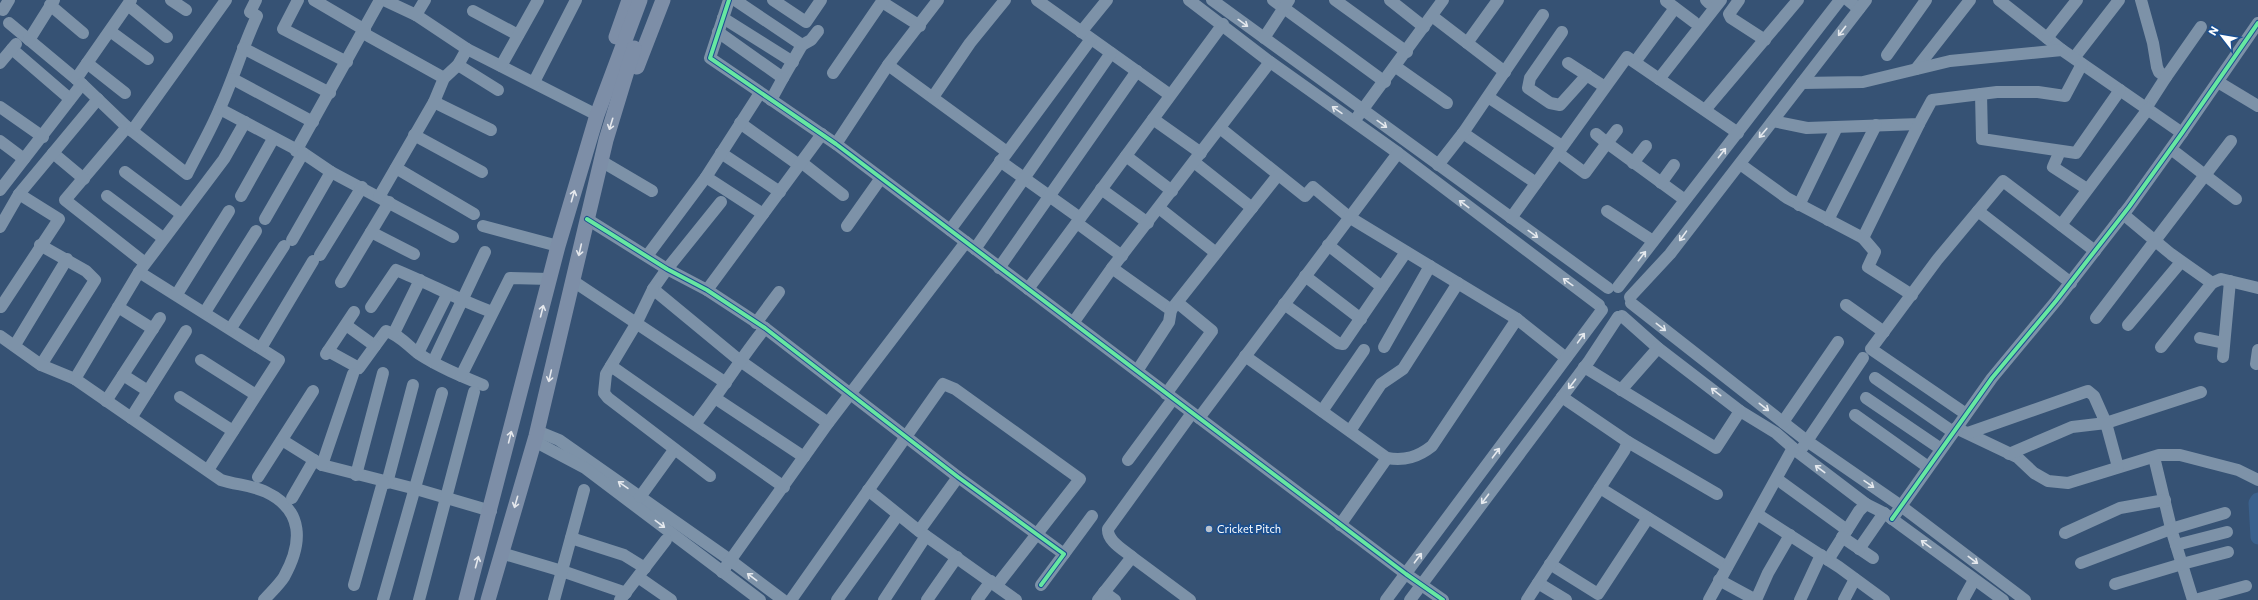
<svg xmlns="http://www.w3.org/2000/svg" width="2258" height="600" viewBox="0 0 2258 600" font-family="Commissioner,sans-serif">
	<style>
		.lines { fill: none; stroke-linecap: round; stroke-linejoin: round }
		.river { stroke: #3b618d; stroke-width: 15 }
		.minor { stroke: #7d92a8; stroke-width: 12 }
		.major { stroke: #7d8ea7; stroke-width: 15 }
		.cycleway-casing { stroke: #1b4f8f; stroke-width: 6 }
		.cycleway { stroke: #66e7a1; stroke-width: 4 }
		.oneway { stroke: #e5e9ee }
		.oneway2 { stroke: #e5e8ed }
		.poi-dot { fill: #b9c2ce; stroke: #1b4f8f; stroke-width: 1.5 }
		.labels { text-anchor: middle; stroke-width: 3.5; stroke-linejoin: round; paint-order: stroke }
		.poi-label { font-size: 11px; fill: #fff; stroke: #1b4f8f; text-anchor: start }
	</style>
	<rect width="100%" height="100%" fill="#365274"/>
	<g class="lines">
		<path class="river" d="M2258,500l-2,3 2,34"/>
		<g class="minor">
			<path d="M171,0l15,10"/>
			<path d="M298,0l-15,29 64,33"/>
			<path d="M314,0l51,30"/>
			<path d="M384,0l32,15 51,34 130,66"/>
			<path d="M729,0l-19,58 126,86 570,430 37,26"/>
			<path d="M773,0l33,22 15,-22"/>
			<path d="M1037,0l133,95"/>
			<path d="M1189,0l81,62 128,91 201,152"/>
			<path d="M1212,0l396,288"/>
			<path d="M1273,0l112,82"/>
			<path d="M1335,0l72,52"/>
			<path d="M1390,0l34,27"/>
			<path d="M1706,0l3,3"/>
			<path d="M1739,0l-10,14 2,4 34,22"/>
			<path d="M1848,0l11,9"/>
			<path d="M1999,0l63,50"/>
			<path d="M2141,0l12,43 4,24 2,5 7,5 -20,31"/>
			<path d="M1666,1l28,21"/>
			<path d="M882,2l38,24"/>
			<path d="M50,5l33,28"/>
			<path d="M128,5l39,32"/>
			<path d="M3,10l6,-10"/>
			<path d="M473,11l45,24"/>
			<path d="M416,15l9,-15"/>
			<path d="M1432,16l73,56"/>
			<path d="M723,18l70,44"/>
			<path d="M9,23l73,61 45,43 60,47c11,-22 24,-44 33,-66 14,-31 23,-62 37,-92l-7,-4 6,-12"/>
			<path d="M110,31l38,28"/>
			<path d="M718,32l65,46 19,-33 -67,-45"/>
			<path d="M1081,32l26,-32"/>
			<path d="M1562,32l-32,46 -2,10 22,15 10,2 27,-30"/>
			<path d="M363,33l81,45"/>
			<path d="M1264,38l25,-38"/>
			<path d="M2047,38l30,-38"/>
			<path d="M29,40l25,-40"/>
			<path d="M1467,43l31,-43"/>
			<path d="M802,45l9,-5 7,-9"/>
			<path d="M243,48l87,45"/>
			<path d="M12,49l58,50"/>
			<path d="M1887,55l39,-55"/>
			<path d="M2074,58l45,-58"/>
			<path d="M1635,62l40,-54"/>
			<path d="M0,63l16,-19"/>
			<path d="M87,63l38,30"/>
			<path d="M1568,63l37,24"/>
			<path d="M458,65l40,25"/>
			<path d="M888,65l119,87"/>
			<path d="M501,66l37,-66"/>
			<path d="M1396,67l51,36"/>
			<path d="M1916,69l54,-69"/>
			<path d="M833,73l50,-73"/>
			<path d="M2166,77l35,-50"/>
			<path d="M76,79l55,-79"/>
			<path d="M233,79l80,43"/>
			<path d="M1659,79l62,-79"/>
			<path d="M534,82l42,-82"/>
			<path d="M2218,82l40,24"/>
			<path d="M1802,83l61,-1 87,-21 112,-11 120,83"/>
			<path d="M1981,94l1,45 94,14 44,-63"/>
			<path d="M933,97l37,-54 35,-43"/>
			<path d="M1488,97l74,49"/>
			<path d="M771,100l12,-22"/>
			<path d="M434,102l57,28"/>
			<path d="M0,107l43,30"/>
			<path d="M220,109l83,44 28,19 122,65"/>
			<path d="M1705,110l93,-110"/>
			<path d="M1358,116l85,-116"/>
			<path d="M1153,119l48,34"/>
			<path d="M1773,121l34,7 112,-4 13,-24 65,-8h41l27,4 17,-32"/>
			<path d="M740,123l59,42"/>
			<path d="M127,127l-62,73 80,63"/>
			<path d="M1220,128l85,68 8,-9 36,30 168,102 49,39"/>
			<path d="M132,131l94,-131"/>
			<path d="M1463,133l73,50"/>
			<path d="M1596,134l11,9 10,-13"/>
			<path d="M414,135l68,37"/>
			<path d="M0,141l24,18"/>
			<path d="M836,144l52,-79 50,-65"/>
			<path d="M2171,149l65,50"/>
			<path d="M296,151l84,-151"/>
			<path d="M2060,151l-7,16 34,22"/>
			<path d="M53,153l31,26"/>
			<path d="M721,153l59,39"/>
			<path d="M1558,153l27,20 22,-30 78,57"/>
			<path d="M1126,156l46,35"/>
			<path d="M601,161l51,30"/>
			<path d="M1000,161l80,57"/>
			<path d="M801,162l42,33"/>
			<path d="M1194,162l58,46"/>
			<path d="M1633,163l13,-17"/>
			<path d="M1740,164l47,34 76,40 56,-114"/>
			<path d="M1438,165l25,-32 80,-118"/>
			<path d="M396,168l78,46"/>
			<path d="M125,172l56,42"/>
			<path d="M706,177l57,37"/>
			<path d="M1661,183l13,-18"/>
			<path d="M1101,189l47,34"/>
			<path d="M0,190l82,-106"/>
			<path d="M107,196l56,42"/>
			<path d="M241,196l32,-57"/>
			<path d="M379,197l55,-95 10,-24 14,-13 9,-16"/>
			<path d="M721,202l-54,67 -14,20 86,71 89,63"/>
			<path d="M1799,205l38,-78"/>
			<path d="M1159,208l57,45"/>
			<path d="M1607,211l46,30"/>
			<path d="M1978,211l93,72"/>
			<path d="M2123,214l48,40 41,29 -51,64"/>
			<path d="M1511,218l116,-161 111,76"/>
			<path d="M265,219l38,-66"/>
			<path d="M587,219l80,50 40,21 58,38 193,149 106,77 -23,31"/>
			<path d="M1828,220l48,-95"/>
			<path d="M1077,223l45,33"/>
			<path d="M2061,225l87,-116"/>
			<path d="M483,226l75,20"/>
			<path d="M847,226l34,-48"/>
			<path d="M0,227l19,-33 79,-95"/>
			<path d="M950,230l141,-191"/>
			<path d="M371,232l43,22"/>
			<path d="M1863,238l12,14 -7,15 44,28"/>
			<path d="M292,240l39,-68"/>
			<path d="M40,245l46,26 9,9 -54,85"/>
			<path d="M1328,245l54,42"/>
			<path d="M975,249l136,-196"/>
			<path d="M320,255l42,-68"/>
			<path d="M647,256l59,-79 54,-84"/>
			<path d="M999,268l138,-197"/>
			<path d="M1112,268l59,42 -2,12 -32,49"/>
			<path d="M139,272l140,88 -71,110"/>
			<path d="M1305,276l56,43"/>
			<path d="M573,281l153,102"/>
			<path d="M341,282l48,-80"/>
			<path d="M2212,283l9,-4 37,9"/>
			<path d="M1618,287l222,-287"/>
			<path d="M653,289l-17,35 -30,50 -2,19 4,5 102,78"/>
			<path d="M1028,289l195,-265"/>
			<path d="M707,290l115,-156"/>
			<path d="M177,294l52,-83"/>
			<path d="M1630,297l40,-43 196,-254"/>
			<path d="M1631,303l176,138 94,65 124,94"/>
			<path d="M1284,304l54,39 5,1 63,-92"/>
			<path d="M1846,305l38,27"/>
			<path d="M1,307l58,-88 -40,-25"/>
			<path d="M118,307l35,22"/>
			<path d="M371,307l25,-37c32,13 63,30 96,42"/>
			<path d="M1171,310l107,-135"/>
			<path d="M205,312l51,-81"/>
			<path d="M1622,316l36,32 82,63 36,22 23,20 67,51 18,9 119,87"/>
			<path d="M2096,318l135,-177"/>
			<path d="M756,323l23,-31"/>
			<path d="M1073,323l39,-55 158,-206"/>
			<path d="M346,325l29,21 11,-15c14,4 22,15 33,23 20,13 42,22 64,31"/>
			<path d="M2128,325l53,-63"/>
			<path d="M231,328l53,-82"/>
			<path d="M394,333l26,-53"/>
			<path d="M0,336l41,29 34,14 146,101c15,5 31,5 45,12 38,18 37,51 18,85 -5,8 -14,16 -20,23"/>
			<path d="M2200,338l24,5"/>
			<path d="M15,345l52,-86"/>
			<path d="M1384,347l46,-81"/>
			<path d="M261,348l52,-87"/>
			<path d="M328,351l31,17 16,-22"/>
			<path d="M418,353l29,-58"/>
			<path d="M326,354l28,-42"/>
			<path d="M1245,356l142,102c18,3 31,-1 45,-12l85,-127"/>
			<path d="M2223,357l7,-76"/>
			<path d="M201,360l55,35"/>
			<path d="M433,362l52,-110"/>
			<path d="M2256,364l2,-14"/>
			<path d="M611,366l173,121"/>
			<path d="M1584,367l132,81 24,-37"/>
			<path d="M123,375l25,16"/>
			<path d="M461,376l49,-98 40,1"/>
			<path d="M1875,378l78,54"/>
			<path d="M75,379l64,-107 85,-113 21,-37"/>
			<path d="M1621,390l37,-42"/>
			<path d="M1166,394l46,-63 -34,-28"/>
			<path d="M180,397l53,34"/>
			<path d="M715,398l89,59"/>
			<path d="M1866,398l75,51"/>
			<path d="M106,401l54,-83"/>
			<path d="M1322,411l42,-61"/>
			<path d="M1966,414l-95,-65 66,-89 66,-79 92,70"/>
			<path d="M1855,415l73,52"/>
			<path d="M131,418l55,-87"/>
			<path d="M1199,418l199,-265"/>
			<path d="M1783,422l55,-80"/>
			<path d="M695,424c25,-31 45,-65 70,-96"/>
			<path d="M1956,428l61,29 17,16 14,8 20,2 91,-28h21l58,15 20,10"/>
			<path d="M537,431l22,9 171,120 53,40"/>
			<path d="M1350,431l31,-47 22,-15 55,-86"/>
			<path d="M1968,433l117,-41 3,-1 6,5 12,27 95,-31"/>
			<path d="M282,440l40,25 94,24 75,22"/>
			<path d="M534,441l51,27 175,132"/>
			<path d="M1628,442l89,52"/>
			<path d="M1803,447l60,-89"/>
			<path d="M2009,454l63,-27 34,-4 12,44"/>
			<path d="M2154,457l18,75 21,68"/>
			<path d="M1128,460l45,-61"/>
			<path d="M322,465l31,-91"/>
			<path d="M356,475l27,-102"/>
			<path d="M258,477l55,-86"/>
			<path d="M1777,479l70,51 -19,30"/>
			<path d="M387,483l26,-98"/>
			<path d="M1600,488l127,79"/>
			<path d="M868,490l51,41 97,69"/>
			<path d="M640,497l34,-47"/>
			<path d="M292,498l22,-38"/>
			<path d="M1757,514l82,53 45,33"/>
			<path d="M1892,519l100,-141 64,-77 73,-94 53,-74 76,-110"/>
			<path d="M1340,525l47,-67"/>
			<path d="M1847,530l12,-19 7,-7"/>
			<path d="M919,531l39,-54"/>
			<path d="M2065,533l55,-25 45,-8"/>
			<path d="M1842,537l31,21"/>
			<path d="M571,538l53,17 21,13"/>
			<path d="M2176,545l51,-13"/>
			<path d="M1859,549l25,-36"/>
			<path d="M501,553l61,18 64,22"/>
			<path d="M1064,554l28,-38"/>
			<path d="M1132,557c-8,-7 -25,-16 -24,-28l84,-116"/>
			<path d="M2081,563l90,-34 54,-16"/>
			<path d="M1550,564l48,30 50,-76"/>
			<path d="M722,572l106,-149 138,-181"/>
			<path d="M638,577l33,23"/>
			<path d="M1719,580l37,20"/>
			<path d="M1538,583l28,17"/>
			<path d="M2115,584l67,-20 46,-12"/>
			<path d="M354,585l29,-103"/>
			<path d="M1104,592l11,8"/>
			<path d="M383,600l59,-207"/>
			<path d="M419,600l55,-208"/>
			<path d="M554,600l30,-110"/>
			<path d="M620,600l46,-60"/>
			<path d="M791,600l152,-216 12,5 125,90 -83,106"/>
			<path d="M837,600l61,-85"/>
			<path d="M884,600l42,-64"/>
			<path d="M927,600l30,-43"/>
			<path d="M977,600l14,-19"/>
			<path d="M1098,600l34,-43 58,43"/>
			<path d="M1386,600l216,-290"/>
			<path d="M1410,600l179,-239 29,-44"/>
			<path d="M1527,600l97,-149 4,-9 -66,-45"/>
			<path d="M1709,600l84,-152"/>
			<path d="M1756,600l12,-27 22,-38"/>
			<path d="M1800,600l21,-45"/>
			<path d="M1844,600l11,-21"/>
			<path d="M1963,600l11,-20"/>
			<path d="M2195,600l51,-14"/>
		</g>
		<g class="major">
			<path d="M616,37l13,-37"/>
			<path d="M637,67l26,-67"/>
			<path d="M466,600l92,-354 39,-131 43,-115"/>
			<path d="M488,600l48,-164 70,-296 28,-92"/>
		</g>
		<g class="cycleway-casing">
			<g id="cycleway">
				<path d="M729,0l-19,58 126,86 570,430 37,26"/>
				<path d="M587,219l80,50 40,21 58,38 193,149 106,77 -23,31"/>
				<path d="M1892,519l100,-141 64,-77 73,-94 53,-74 76,-110"/>
			</g>
		</g>
		<use href="#cycleway" class="cycleway"/>
	</g>
	<defs><path id="oneway-shaft" d="M-6 0H5M1.5-3L5.5 0L1.5 3" fill="none" stroke-width="1.6" stroke-linecap="round" stroke-linejoin="round"/></defs>
	<g class="oneway">
		<use href="#oneway-shaft" transform="translate(1243 23) rotate(36)"/>
		<use href="#oneway-shaft" transform="translate(1842 31) rotate(128)"/>
		<use href="#oneway-shaft" transform="translate(1337 110) rotate(-145)"/>
		<use href="#oneway-shaft" transform="translate(1382 124) rotate(36)"/>
		<use href="#oneway-shaft" transform="translate(1763 133) rotate(130)"/>
		<use href="#oneway-shaft" transform="translate(1722 153) rotate(-52)"/>
		<use href="#oneway-shaft" transform="translate(1464 204) rotate(-143)"/>
		<use href="#oneway-shaft" transform="translate(1533 234) rotate(36)"/>
		<use href="#oneway-shaft" transform="translate(1683 236) rotate(126)"/>
		<use href="#oneway-shaft" transform="translate(1642 256) rotate(-52)"/>
		<use href="#oneway-shaft" transform="translate(1568 282) rotate(-144)"/>
		<use href="#oneway-shaft" transform="translate(1661 327) rotate(38)"/>
		<use href="#oneway-shaft" transform="translate(1581 338) rotate(-54)"/>
		<use href="#oneway-shaft" transform="translate(1572 384) rotate(127)"/>
		<use href="#oneway-shaft" transform="translate(1716 392) rotate(-142)"/>
		<use href="#oneway-shaft" transform="translate(1764 407) rotate(38)"/>
		<use href="#oneway-shaft" transform="translate(1496 453) rotate(-53)"/>
		<use href="#oneway-shaft" transform="translate(1820 469) rotate(-143)"/>
		<use href="#oneway-shaft" transform="translate(1869 484) rotate(35)"/>
		<use href="#oneway-shaft" transform="translate(623 485) rotate(-145)"/>
		<use href="#oneway-shaft" transform="translate(1485 499) rotate(127)"/>
		<use href="#oneway-shaft" transform="translate(660 524) rotate(37)"/>
		<use href="#oneway-shaft" transform="translate(1926 544) rotate(-144)"/>
		<use href="#oneway-shaft" transform="translate(1418 558) rotate(-53)"/>
		<use href="#oneway-shaft" transform="translate(1973 560) rotate(37)"/>
		<use href="#oneway-shaft" transform="translate(752 577) rotate(-143)"/>
	</g>
	<g class="oneway2">
		<use href="#oneway-shaft" transform="translate(611 124) rotate(107)"/>
		<use href="#oneway-shaft" transform="translate(573 196) rotate(-74)"/>
		<use href="#oneway-shaft" transform="translate(580 250) rotate(103)"/>
		<use href="#oneway-shaft" transform="translate(542 311) rotate(-76)"/>
		<use href="#oneway-shaft" transform="translate(550 376) rotate(103)"/>
		<use href="#oneway-shaft" transform="translate(510 437) rotate(-76)"/>
		<use href="#oneway-shaft" transform="translate(516 502) rotate(106)"/>
		<use href="#oneway-shaft" transform="translate(477 562) rotate(-75)"/>
	</g>
	<circle class="poi-dot" cx="1209" cy="529" r="4"/>
	<g class="labels">
		<g class="poi-label">
			<text x="1217" y="533">Cricket Pitch</text>
		</g>
	</g>
	<g transform="translate(2222 36) rotate(301)" stroke="#1b4f8f" stroke-width="3" paint-order="stroke">
	<path d="M0-3L7 15L0 10L-7 15Z" fill="#ffffff"/>
	<text y="-6" font-size="11" font-weight="bold" text-anchor="middle" fill="#ffffff">N</text>
	</g>
</svg>
